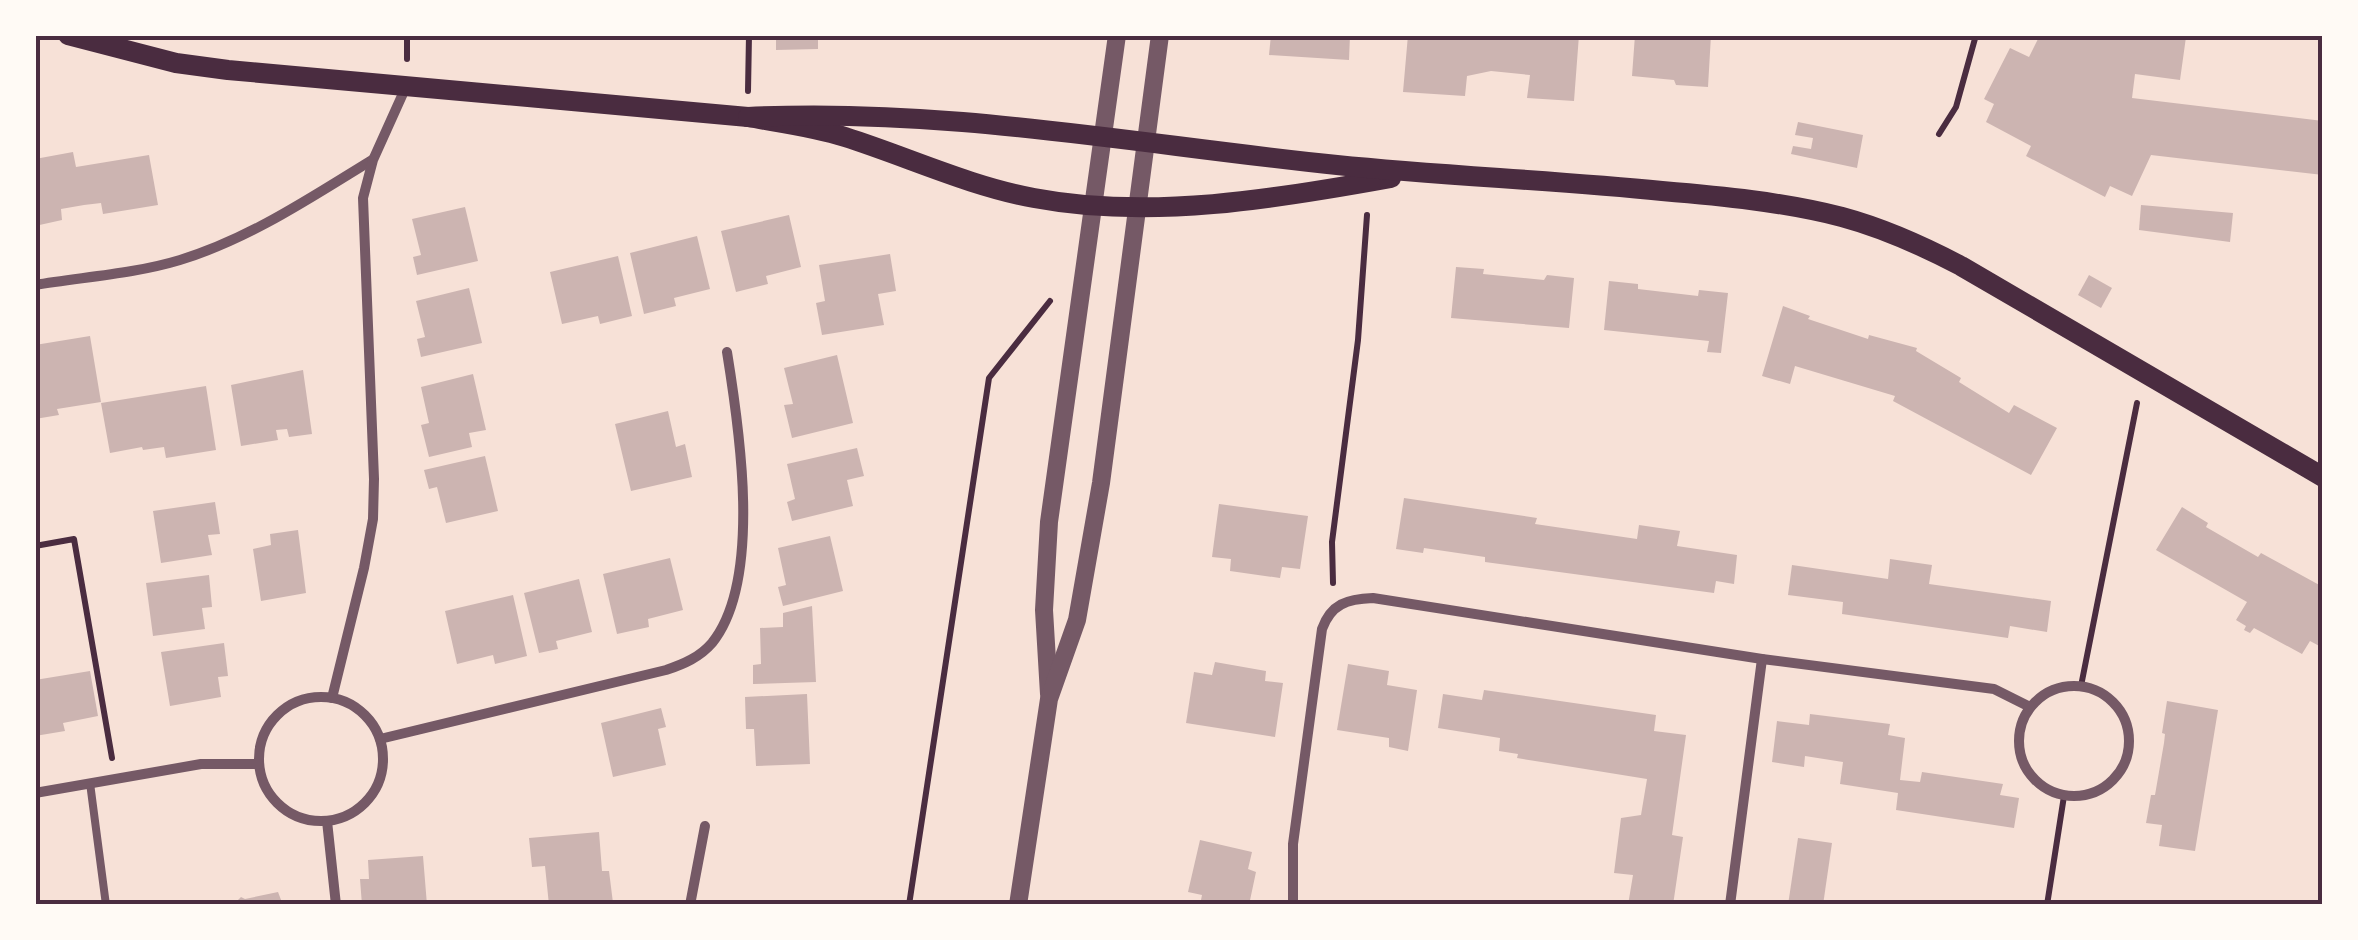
<svg xmlns="http://www.w3.org/2000/svg" width="2358" height="940" viewBox="0 0 2358 940" font-family="Arial,sans-serif">
	<style>
		.building { fill: #ccb4b1 }
		.lines { fill: none; stroke-linecap: round; stroke-linejoin: round }
		.path { stroke: #4a2c40; stroke-width: 6 }
		.service { stroke: #755966; stroke-width: 8 }
		.minor { stroke: #755966; stroke-width: 10 }
		.tertiary { stroke: #755966; stroke-width: 18 }
		.secondary { stroke: #4a2c40; stroke-width: 20 }
		.neatline { fill: none; stroke: #4a2c40; stroke-width: 4 }
	</style>
	<rect width="100%" height="100%" fill="#f7e1d7"/>
	<g class="building">
		<path d="M776,35h42v14l-42,1z"/>
		<path d="M1271,35h79l-1,25 -80,-5z"/>
		<path d="M1408,35h171l-5,66 -47,-3 3,-23 -39,-4 -24,5 -2,20 -62,-4z"/>
		<path d="M1635,35h76l-3,52 -32,-2 -2,-5 -42,-4z"/>
		<path d="M2040,35l146,2 -6,43 -45,-6 -3,24 191,23v54l-172,-20 -19,41 -22,-10 -5,11 -79,-41 5,-10 -45,-24 8,-18 -10,-5 26,-51 19,9z"/>
		<path d="M1798,122l65,13 -6,33 -66,-14 2,-8 18,3 2,-11 -18,-3z"/>
		<path d="M73,152l3,15 73,-12 9,50 -55,9 -2,-11 -17,2 -23,4 1,11 -27,6v-67z"/>
		<path d="M2141,205l92,8 -3,29 -91,-12z"/>
		<path d="M465,207l13,54 -61,14 -4,-18 8,-2 -9,-36z"/>
		<path d="M789,215l12,52 -35,9 2,8 -32,8 -15,-61z"/>
		<path d="M697,236l13,53 -36,9 2,8 -32,8 -14,-61z"/>
		<path d="M890,254l6,37 -18,3 6,31 -62,10 -6,-32 9,-2 -6,-36z"/>
		<path d="M618,256l14,60 -32,8 -2,-8 -36,8 -12,-52z"/>
		<path d="M1456,267l28,2 -1,5 61,6 3,-5 27,3 -5,50 -118,-10z"/>
		<path d="M2089,275l23,13 -11,20 -23,-13z"/>
		<path d="M1609,281l29,3v5l60,7 1,-6 29,3 -7,60 -14,-1 2,-11 -105,-11z"/>
		<path d="M469,288l13,55 -61,14 -4,-18 8,-2 -9,-36z"/>
		<path d="M1783,306l27,10 -2,3 60,20 1,-4 48,13 -1,3 45,27 -2,4 50,31 5,-8 43,23 -26,47 -138,-74 2,-5 -100,-30 -5,18 -28,-8z"/>
		<path d="M90,336l11,66 -44,7 2,6 -24,4v-74z"/>
		<path d="M837,355l16,68 -61,15 -8,-33 9,-1 -9,-36z"/>
		<path d="M303,370l9,64 -23,3 -2,-8 -11,1 2,10 -37,6 -10,-61z"/>
		<path d="M473,374l13,56 -17,3 3,14 -43,10 -8,-32 8,-2 -8,-36z"/>
		<path d="M206,386l10,64 -50,8 -2,-11 -21,3 -1,-3 -32,6 -9,-50z"/>
		<path d="M668,411l8,36 9,-3 7,33 -61,14 -16,-67z"/>
		<path d="M857,448l7,28 -17,4 6,26 -61,15 -5,-19 8,-3 -8,-35z"/>
		<path d="M485,456l13,55 -52,12 -9,-36 -8,2 -5,-19z"/>
		<path d="M1404,498l133,20 -2,6 102,15 2,-14 41,6 -3,15 60,9 -3,29 -18,-3 -2,12 -229,-31v-5l-61,-9 -1,5 -27,-4z"/>
		<path d="M215,502l5,32 -12,1 4,20 -51,8 -8,-52z"/>
		<path d="M1219,504l89,12 -8,53 -18,-2 -2,11 -50,-7 1,-12 -19,-2z"/>
		<path d="M2182,507l26,16 -2,4 52,30 3,-4 62,34v61l-13,-7 -8,13 -48,-26 -4,5 -6,-3 2,-4 -10,-6 11,-18 -91,-52z"/>
		<path d="M298,530l8,63 -45,8 -8,-52 18,-4 -1,-11z"/>
		<path d="M830,536l13,55 -60,15 -5,-19 8,-2 -8,-37z"/>
		<path d="M670,558l13,52 -35,9 1,8 -32,7 -14,-60z"/>
		<path d="M1890,559l42,6 -3,19 122,17 -4,31 -37,-6 -2,12 -166,-24 1,-12 -55,-7 4,-30 96,14z"/>
		<path d="M209,575l3,32 -10,1 3,21 -52,7 -7,-53z"/>
		<path d="M579,579l13,53 -36,9 2,8 -19,4 -15,-60z"/>
		<path d="M513,595l14,61 -32,8 -2,-9 -36,9 -12,-53z"/>
		<path d="M812,606l4,76 -63,2v-19l8,-1 -1,-36 23,-1v-14z"/>
		<path d="M224,643l4,33 -10,1 3,20 -51,9 -9,-54z"/>
		<path d="M1215,662l51,9 -1,10 18,2 -8,54 -89,-14 8,-51 18,3z"/>
		<path d="M1348,664l41,7 -2,14 30,5 -9,61 -19,-4v-9l-52,-8z"/>
		<path d="M90,671l8,45 -35,7 2,8 -30,5v-56z"/>
		<path d="M1484,690l172,25 -2,16 32,4 -14,100 11,2 -10,68h-45l5,-30 -19,-2 7,-55 20,-3 6,-36 -130,-21 1,-4 -19,-3 1,-13 -62,-10 5,-34 39,6z"/>
		<path d="M807,694l3,70 -54,2 -2,-37h-8l-1,-32z"/>
		<path d="M2167,701l51,9 -23,141 -36,-5 3,-21 -16,-2 5,-28h4l9,-52 1,-9 -3,-1z"/>
		<path d="M661,708l5,19 -8,2 8,36 -53,12 -12,-54z"/>
		<path d="M1810,714l80,10 -2,11 17,3 -5,42 20,2 2,-10 81,12 -3,11 19,3 -5,30 -118,-18 2,-17 -58,-9 3,-22 -38,-6 -1,11 -32,-5 5,-41 32,4z"/>
		<path d="M599,832l3,39h7l4,32 -64,2 -4,-39 -13,1 -3,-29z"/>
		<path d="M1798,838l34,5 -9,62h-35z"/>
		<path d="M1200,840l52,12 -4,17 8,3 -7,33h-49l2,-10 -14,-3z"/>
		<path d="M423,856l4,49h-65l-2,-26h9l-1,-19z"/>
		<path d="M278,892l5,13h-50l8,-8 4,2z"/>
	</g>
	<g class="lines">
		<g class="path">
			<path d="M407,59v-24"/>
			<path d="M748,91l1,-56"/>
			<path d="M1939,134l17,-27 20,-72"/>
			<path d="M35,546l39,-7 38,219"/>
			<path d="M1333,583l-1,-41 26,-202 9,-125"/>
			<path d="M2081,686l56,-283"/>
			<path d="M909,905l80,-527 61,-77"/>
			<path d="M2047,905l17,-109"/>
		</g>
		<path class="service" d="M90,783l16,122"/>
		<g class="minor">
			<path d="M35,285c47,-8 99,-11 145,-25 69,-21 130,-62 192,-100"/>
			<circle cx="2074" cy="741" r="55"/>
			<circle cx="321" cy="759" r="62"/>
			<path d="M332,698l32,-130 9,-49 1,-40 -11,-281 10,-38 32,-71"/>
			<path d="M380,739l286,-69c18,-6 34,-13 46,-27 51,-63 27,-217 15,-291"/>
			<path d="M35,793l166,-29h58"/>
			<path d="M327,821l9,84"/>
			<path d="M690,905l15,-79"/>
			<path d="M1293,905v-61l29,-215c9,-25 25,-30 51,-31l389,61 232,30 36,18"/>
			<path d="M1730,905l32,-246"/>
		</g>
		<g class="tertiary">
			<path d="M1049,694l-5,-84 5,-88 68,-487"/>
			<path d="M1018,905l31,-206 28,-79 24,-137 59,-448"/>
		</g>
		<g class="secondary">
			<path d="M68,35l108,28 52,7 520,47c33,6 66,10 97,20 63,20 124,49 189,61 116,22 242,1 357,-20"/>
			<path d="M748,117c197,-10 393,28 589,48 108,11 217,15 325,26 60,5 121,11 180,26 41,11 81,29 119,49l362,211"/>
		</g>
	</g>
	<rect width="2358" height="940" fill="none" stroke="#fffaf5" stroke-width="75"/>
	<rect x="38" y="38" width="2282" height="864" class="neatline"/>
</svg>
